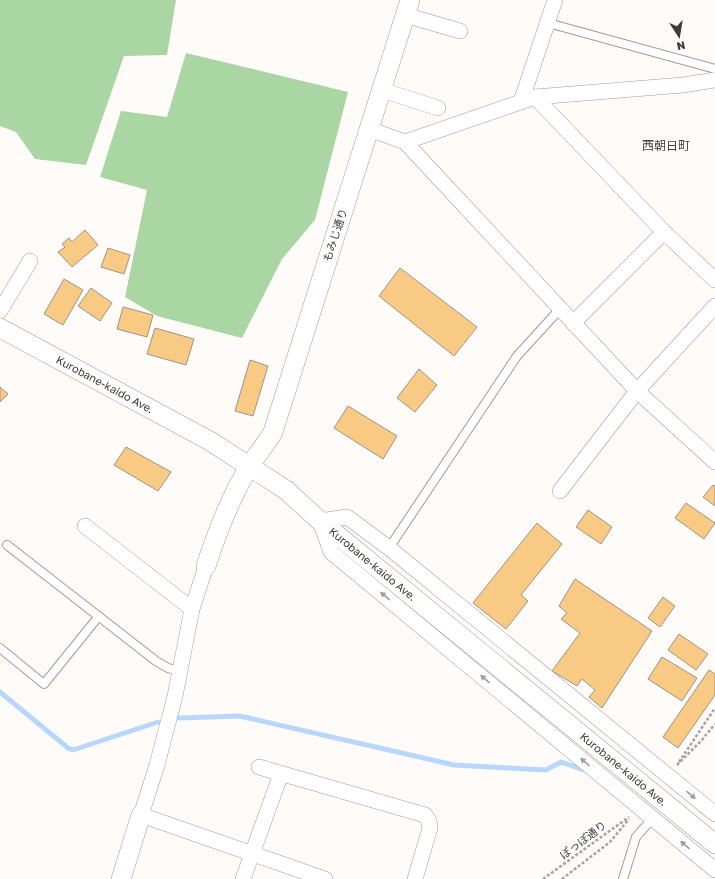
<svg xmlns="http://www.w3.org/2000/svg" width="715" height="879" viewBox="0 0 715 879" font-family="'Golos Text','Noto Sans JP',sans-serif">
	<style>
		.green { fill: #aad6a3 }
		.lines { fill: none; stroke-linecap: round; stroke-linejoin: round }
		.stream { stroke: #b7d7fc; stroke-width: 5 }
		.building { fill: #f9ca84; stroke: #9c9488 }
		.service-casing { stroke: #a69991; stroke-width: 10 }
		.minor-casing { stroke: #a69991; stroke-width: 16 }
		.tertiary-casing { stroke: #a69991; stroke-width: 20 }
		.path { stroke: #a7a3a0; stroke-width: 2.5; stroke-dasharray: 3 2; stroke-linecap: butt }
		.service { stroke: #fff; stroke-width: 8 }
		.minor { stroke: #fff; stroke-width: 15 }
		.tertiary { stroke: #fff; stroke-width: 19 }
		.oneway { fill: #9f9c9a }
		.labels { text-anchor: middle; stroke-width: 3; stroke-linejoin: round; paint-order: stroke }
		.street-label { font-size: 11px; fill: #3f3a36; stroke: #fff }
		.neighbourhood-label { font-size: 12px; fill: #493e37; stroke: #fff }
	</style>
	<rect width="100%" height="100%" fill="#fefbf9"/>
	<g class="green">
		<path d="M0,0h176l-9,55 -43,1 -38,109 -51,-6 -19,-27 -16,-6z"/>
		<path d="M186,53l162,39 -33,128 -33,39 -40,79 -85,-22 -32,-19 22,-107 -47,-13 21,-66 46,6z"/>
	</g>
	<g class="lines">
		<g class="stream">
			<path d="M0,692l68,56 5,2 85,-28"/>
			<path d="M179,718l61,-2 214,49 92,5 15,-8 26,9"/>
		</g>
	</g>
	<g class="building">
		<path d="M85,230l13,15 -26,22 -14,-15 7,-5 -3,-3 7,-6 3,4z"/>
		<path d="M108,248l22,7 -6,19 -23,-7z"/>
		<path d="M400,268l77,59 -23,29 -75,-60z"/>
		<path d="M64,279l19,11 -20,35 -19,-11z"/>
		<path d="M91,288l21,15 -12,18 -22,-15z"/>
		<path d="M123,307l30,8 -6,22 -30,-8z"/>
		<path d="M155,328l39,11 -8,26 -39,-11z"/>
		<path d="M250,360l18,6 -15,50 -18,-5z"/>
		<path d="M419,369l18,16 -22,27 -18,-14z"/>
		<path d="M0,387l8,7 -8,8z"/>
		<path d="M348,406l49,30 -14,23 -49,-31z"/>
		<path d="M126,447l45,25 -13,19 -44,-26z"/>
		<path d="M713,485l2,1v20l-12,-9z"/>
		<path d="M686,503l29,20 -11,16 -29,-21z"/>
		<path d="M588,510l24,17 -11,17 -25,-17z"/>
		<path d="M537,523l25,21 -41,51 7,6 -22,28 -33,-26z"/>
		<path d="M575,579l77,52 -50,77 -13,-11 6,-7 -13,-11 -5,7 -25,-15 28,-38 -19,-14 6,-6 -8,-7z"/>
		<path d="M663,597l12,9 -15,21 -12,-9z"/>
		<path d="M679,634l29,20 -12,16 -28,-20z"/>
		<path d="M662,657l35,21 -15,23 -34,-22z"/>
		<path d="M709,670l6,4v21l-37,53 -15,-11z"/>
	</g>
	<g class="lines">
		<g class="service-casing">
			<g id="service">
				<path d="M548,23l167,46"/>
				<path d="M7,545l149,116 12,7 12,3"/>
				<path d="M389,548l128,-192 43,-47"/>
				<path d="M0,648l44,36 55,-68"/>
				<path d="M623,879l13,-42 17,-19"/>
			</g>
		</g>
		<g class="minor-casing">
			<g id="minor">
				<path d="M405,15l55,16"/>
				<path d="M382,90l56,18"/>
				<path d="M535,97l129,135 51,48"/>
				<path d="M521,102l34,-102"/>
				<path d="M369,129l36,13 232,249 78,71"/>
				<path d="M405,142l130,-45 148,-12 32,-5"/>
				<path d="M0,311l30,-50"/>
				<path d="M573,323l91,-91"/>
				<path d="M560,491l77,-100 78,-85"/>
				<path d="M85,526l107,83"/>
				<path d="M206,566l-14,43 -17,87 -18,69 -16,50 184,64"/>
				<path d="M259,767l166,48 4,6 1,7 -15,51"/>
				<path d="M715,814l-326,-266 -42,-31 -27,4 11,31 384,318"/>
				<path d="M243,879l38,-105"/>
			</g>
		</g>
		<g class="tertiary-casing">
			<g id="tertiary">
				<path id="s1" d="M0,328l210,113 76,49 34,31 395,323"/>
				<path d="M206,566c11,-34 24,-68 43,-99 7,-12 17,-22 24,-35l137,-432"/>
				<path d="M121,879l20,-64"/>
			</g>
		</g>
		<g class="path">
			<path d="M679,762l36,-54"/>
			<path d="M677,765l24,-24 14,-17"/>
			<path d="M543,879l86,-62"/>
			<path d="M562,879l48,-37 19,-23"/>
		</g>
		<use href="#service" class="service"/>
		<use href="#minor" class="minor"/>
		<use href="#tertiary" class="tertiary"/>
	</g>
	<defs><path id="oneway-solid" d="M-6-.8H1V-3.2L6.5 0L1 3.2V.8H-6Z"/></defs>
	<g class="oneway">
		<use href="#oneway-solid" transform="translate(385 596) rotate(-140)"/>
		<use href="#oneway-solid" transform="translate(485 679) rotate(-140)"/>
		<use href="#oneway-solid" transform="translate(585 762) rotate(-140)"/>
		<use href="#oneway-solid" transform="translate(691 795) rotate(39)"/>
		<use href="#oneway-solid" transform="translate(685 845) rotate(-140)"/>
	</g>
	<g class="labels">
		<g class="street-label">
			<text transform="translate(335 235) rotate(-72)" y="4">もみじ通り</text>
			<text dy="4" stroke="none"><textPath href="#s1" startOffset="119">Kurobane-kaido Ave.</textPath></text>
			<text dy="4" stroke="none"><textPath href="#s1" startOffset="443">Kurobane-kaido Ave.</textPath></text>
			<text dy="4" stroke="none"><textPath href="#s1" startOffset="767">Kurobane-kaido Ave.</textPath></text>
			<text transform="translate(583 840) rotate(-37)" y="4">ぽっぽ通り</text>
		</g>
		<g class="neighbourhood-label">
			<text x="666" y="150">西朝日町</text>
		</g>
	</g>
	<g transform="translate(679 36) rotate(168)" stroke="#ffffff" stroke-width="3" paint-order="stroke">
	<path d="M0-3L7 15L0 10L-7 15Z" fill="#3f3a36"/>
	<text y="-6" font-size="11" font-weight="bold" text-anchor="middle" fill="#3f3a36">N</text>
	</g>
</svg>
